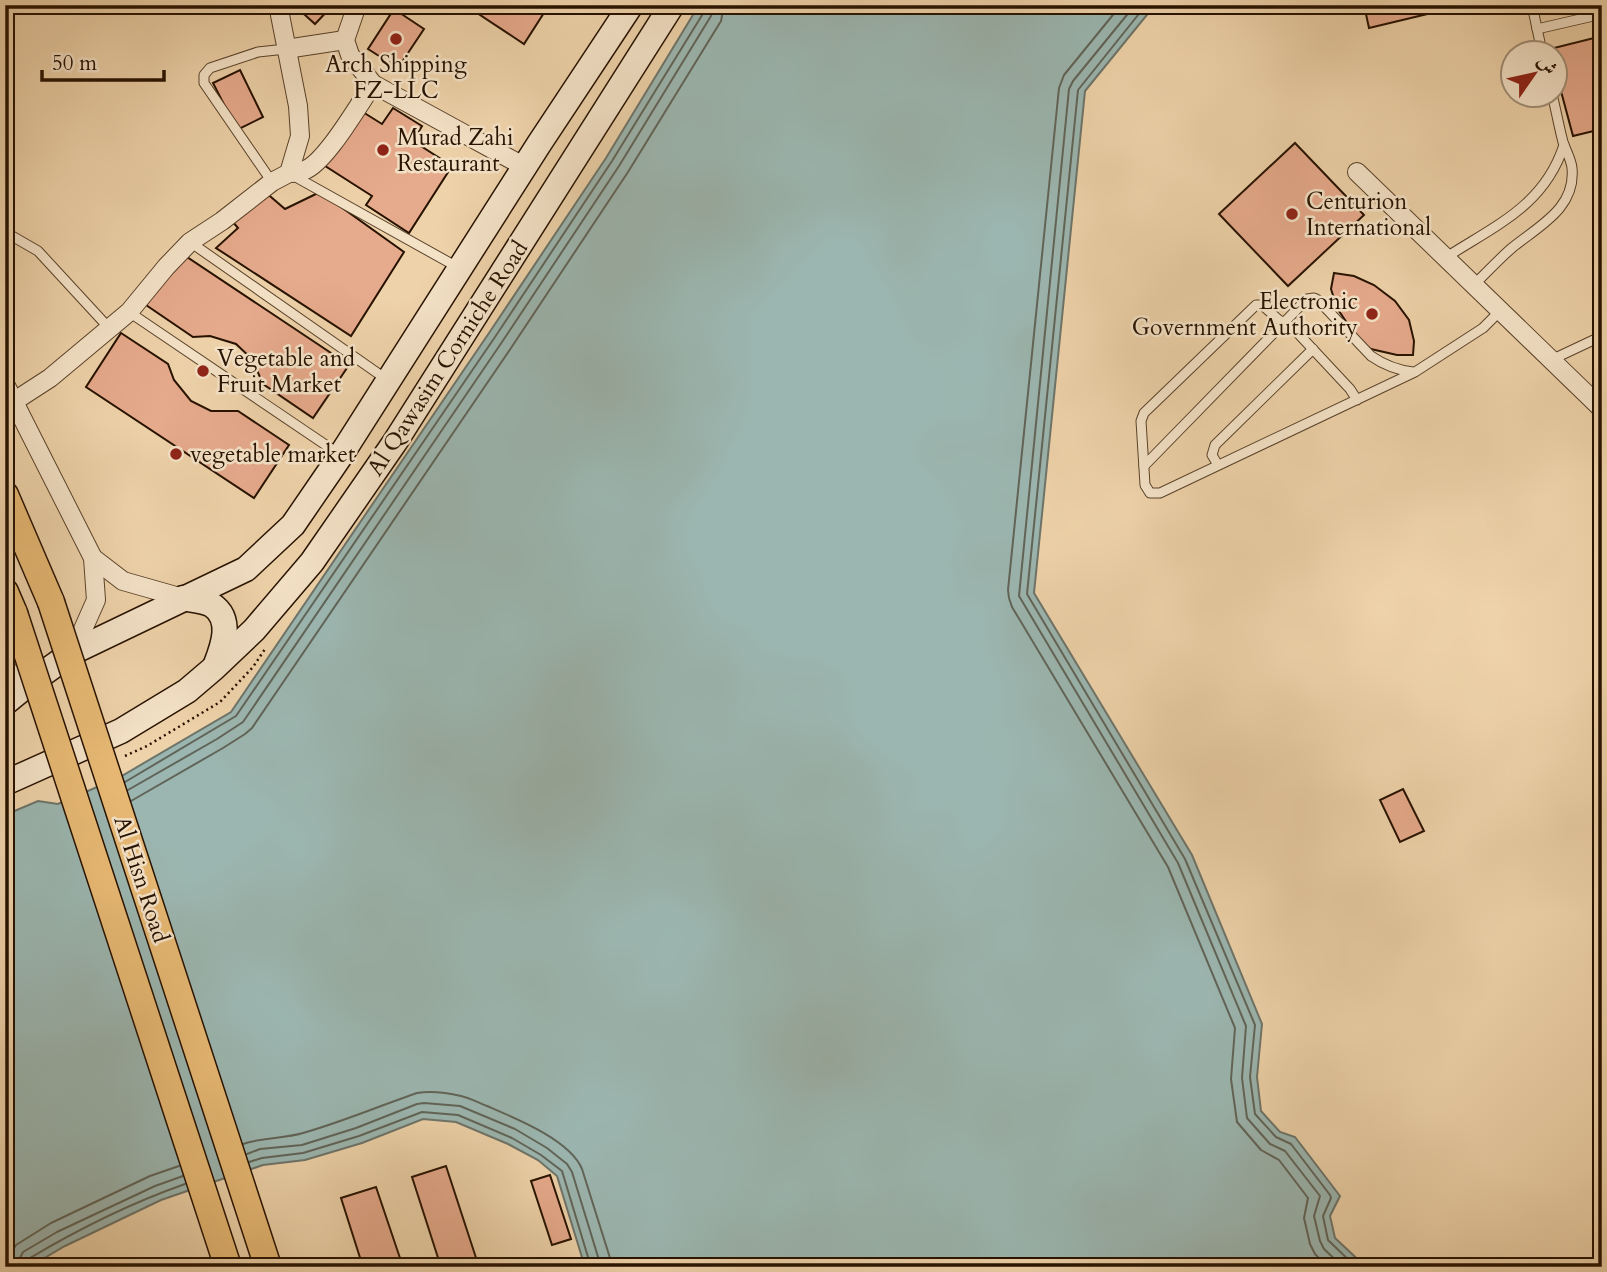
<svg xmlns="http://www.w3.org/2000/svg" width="1607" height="1272" viewBox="0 0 1607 1272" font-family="Cardo,Amiri,serif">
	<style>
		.water { fill: #9bb6b0; stroke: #6d746a; stroke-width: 2 }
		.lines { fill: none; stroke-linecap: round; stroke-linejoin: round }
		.shore { stroke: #616458; stroke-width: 2 }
		.building { fill: #e6aa8c; stroke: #271200; stroke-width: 2 }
		.lane-casing { stroke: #59422a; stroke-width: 11 }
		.street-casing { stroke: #59422a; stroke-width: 20 }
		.secondary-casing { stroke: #271200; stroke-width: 27 }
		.primary-casing { stroke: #271200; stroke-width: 29 }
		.path { stroke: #271200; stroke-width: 2.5; stroke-dasharray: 2 3.5; stroke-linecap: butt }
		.lane { stroke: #f4e2c7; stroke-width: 9 }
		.street { stroke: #f4e2c7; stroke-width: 18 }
		.secondary { stroke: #f4e2c7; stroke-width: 24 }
		.primary { stroke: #e7b974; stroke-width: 26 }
		.primary-bridge-casing { stroke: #271200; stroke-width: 29; stroke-linecap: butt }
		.primary-bridge { stroke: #e7b974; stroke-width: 26 }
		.poi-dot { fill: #8f2418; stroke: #f4e2c7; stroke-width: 2.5 }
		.labels { text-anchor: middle; stroke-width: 5; stroke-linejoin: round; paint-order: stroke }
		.poi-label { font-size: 23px; fill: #271200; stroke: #f4e2c7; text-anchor: start }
		.street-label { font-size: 23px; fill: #271200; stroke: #f4e2c7 }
	</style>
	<rect width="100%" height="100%" fill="#eed2a9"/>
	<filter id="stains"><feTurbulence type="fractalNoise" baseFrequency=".00286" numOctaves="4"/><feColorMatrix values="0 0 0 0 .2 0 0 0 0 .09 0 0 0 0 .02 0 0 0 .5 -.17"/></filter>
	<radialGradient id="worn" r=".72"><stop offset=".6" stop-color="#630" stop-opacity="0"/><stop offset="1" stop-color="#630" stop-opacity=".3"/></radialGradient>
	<path class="water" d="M699,5h456l-70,86 -51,502 158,262 70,169 -5,53 4,34 19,21 15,5 45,59 -10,20 5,22 31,29h-781l-28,-91 -19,-16 -30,-16 -52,-22 -33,-3 -61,24 -57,17 -42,5 -102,35 -96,46 -36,21h-24v-452l33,-14 20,3 62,-27 111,-65 258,-379 117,-175z"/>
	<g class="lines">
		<g class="shore">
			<path d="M1121,5l-57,70 -5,13 -51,502 1,8 3,9 156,260 67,161 -4,51 6,43 24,28 18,10 29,38 -4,20 6,26 5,10 13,13"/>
			<path d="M1135,5l-62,76 -4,8 -50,507 159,267 68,163 -4,52 5,40 23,26 15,7 35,45 -6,20 6,25 4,8 19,18"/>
			<path d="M1146,5l-68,85 -51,504 158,265 70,166 -5,52 5,37 21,23 15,7 39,51 1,3 -8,18 5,24 28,27"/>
			<path d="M125,782l111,-66 259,-379 117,-176 92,-149 1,-7"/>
			<path d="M128,790l89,-51 26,-17 259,-380 117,-176 92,-150 3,-11"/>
			<path d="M131,801l92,-53 22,-14 7,-6 259,-380 117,-176 93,-151 3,-16"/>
			<path d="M243,1144c20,-7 40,-5 60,-11 39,-11 76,-27 114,-40 14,-2 31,0 44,3 9,2 18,7 26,10 28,12 83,34 95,63l28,89 1,9"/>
			<path d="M247,1154l13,-5 42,-4 54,-17 61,-24 7,-1 36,3 55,23 32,19 20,16 5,8 27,88 1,7"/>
			<path d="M249,1162l13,-4 41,-5 56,-17 63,-24 36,3 54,23 29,17 21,16 29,96"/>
			<path d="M8,1267l2,-13 6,-9 35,-22 99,-47 29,-10"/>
			<path d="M18,1267l1,-7 4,-8 34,-20 98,-46 28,-10"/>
			<path d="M27,1267v-5l3,-4c47,-28 104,-56 155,-74"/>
		</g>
	</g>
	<g class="building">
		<path d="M294,5h39l-18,19z"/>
		<path d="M465,5h84l-25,39z"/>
		<path d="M1364,5h101l-96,23z"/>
		<path d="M394,9l30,20 -26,39 -30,-19z"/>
		<path d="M1602,36v93l-29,7 -19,-71v-13h-3l-1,-3z"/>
		<path d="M240,70l23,47 -26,13 -24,-47z"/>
		<path d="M393,108l29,18 -9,15 39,25 -43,67 -43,-28 6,-9 -50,-32 36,-55 24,15z"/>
		<path d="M1295,143l69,72 -76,71 -69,-72z"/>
		<path d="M264,191l21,18 35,-17 84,60 -53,84 -135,-88 22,-20 -6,-7z"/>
		<path d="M181,253l168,112 -36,53 -50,-34 -11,-25 -16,-15 -26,-8 -17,1 -47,-32z"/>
		<path d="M1334,273l20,3 20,9 21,16 14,19 5,21 -1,14h-16l-26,-6 -12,-8 -22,-33 -6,-19z"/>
		<path d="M121,333l47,31 6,16 17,21 20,10h27l51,34 -35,53 -168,-111z"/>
		<path d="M1403,789l21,42 -24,11 -20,-42z"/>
		<path d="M446,1166l33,101h-38l-29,-90z"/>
		<path d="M550,1175l21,64 -19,6 -21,-64z"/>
		<path d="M376,1187l27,80h-40l-22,-69z"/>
	</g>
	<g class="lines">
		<g class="lane-casing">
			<g id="lane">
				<path d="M1532,5l10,47"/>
				<path d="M1537,29l65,-15"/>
				<path d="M294,176l165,92"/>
				<path d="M272,182l-68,-99v-8l6,-7 48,-16 28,-3"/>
				<path d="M5,232l33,19 71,77"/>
				<path d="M190,242l196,137"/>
				<path d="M1445,258c51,-33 99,-52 119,-113"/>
				<path d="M1474,285c13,-13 25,-26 39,-38 26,-21 63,-39 59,-79 -1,-9 -6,-17 -9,-26 -4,-15 -7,-32 -11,-48"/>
				<path d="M129,312l210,142"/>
				<path d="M1551,360l51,-24"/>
				<path d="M1357,400l-7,-11 -57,-61 -14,-8 -17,-15h-6l-112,108 -3,8 4,64 5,8h10l255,-121 68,-44 17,-17"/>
				<path d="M1218,465l-6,-10 3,-10 98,-96"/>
				<path d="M1144,466l163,-167 7,-1 4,2 53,56c13,9 25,14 42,16"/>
			</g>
		</g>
		<g class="street-casing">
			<g id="street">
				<path d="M357,5l-12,35 5,15 23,29 152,83"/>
				<path d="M286,49l59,-9"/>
				<path d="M1357,172l245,237"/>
				<path d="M289,173c5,0 12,-1 16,-3 21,-8 54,-66 68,-86"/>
				<path d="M5,384l88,174 3,42 -23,52"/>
				<path d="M13,402l37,-24 79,-66 37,-45 24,-25 32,-21 50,-39 17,-9 11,-37 -2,-30 -18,-91 3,-10"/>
				<path d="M93,558l30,23 60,17"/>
				<path d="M5,669l22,16"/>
			</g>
		</g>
		<g class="secondary-casing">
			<g id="secondary">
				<path d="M183,598c9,2 22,3 29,7 21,14 11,41 4,59"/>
				<path d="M5,703l22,-18 46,-33 173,-83 47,-44 48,-70 198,-311 92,-139"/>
				<path d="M5,783l116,-52 66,-40 27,-23 40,-38 58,-68 83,-120 277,-437"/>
			</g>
		</g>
		<g class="primary-casing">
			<g id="primary">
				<path d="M5,495l46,107"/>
				<path d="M5,592l9,21"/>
			</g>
		</g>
		<g class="path">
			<path d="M125,756l22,-10 73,-44 33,-35 12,-18"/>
			<path d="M5,806l7,-3"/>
		</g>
		<use href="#lane" class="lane"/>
		<use href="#street" class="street"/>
		<use href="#secondary" class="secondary"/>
		<use href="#primary" class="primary"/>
		<g class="primary-bridge-casing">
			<g id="primary-bridge">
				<path d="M51,602l217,665"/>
				<path d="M14,613l214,654"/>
			</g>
		</g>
		<use href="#primary-bridge" class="primary-bridge"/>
	</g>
	<g class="poi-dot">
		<circle cx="396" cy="39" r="7"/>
		<circle cx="383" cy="150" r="7"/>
		<circle cx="1292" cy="214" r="7"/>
		<circle cx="1372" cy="314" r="7"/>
		<circle cx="203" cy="371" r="7"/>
		<circle cx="176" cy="454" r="7"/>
	</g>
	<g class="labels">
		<g class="poi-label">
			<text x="396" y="72" text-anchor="middle">Arch Shipping<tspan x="396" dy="26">FZ-LLC</tspan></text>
			<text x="397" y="145">Murad Zahi<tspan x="397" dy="26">Restaurant</tspan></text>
			<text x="1306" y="209">Centurion<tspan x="1306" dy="26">International</tspan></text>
			<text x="1358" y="309" text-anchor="end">Electronic<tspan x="1358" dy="26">Government Authority</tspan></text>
			<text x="217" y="366">Vegetable and<tspan x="217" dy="26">Fruit Market</tspan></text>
			<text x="190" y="462">vegetable market</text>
		</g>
		<g class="street-label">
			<text transform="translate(447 358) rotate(-57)" y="8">Al Qawasim Corniche Road</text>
			<text transform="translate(142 879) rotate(72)" y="8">Al Hisn Road</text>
		</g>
	</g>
	<rect width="1607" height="1272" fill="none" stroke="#eed2a9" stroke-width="28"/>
	<rect x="7" y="7" width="1593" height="1258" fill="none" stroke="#271200" stroke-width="3.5"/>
	<rect x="14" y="14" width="1579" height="1244" fill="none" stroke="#271200" stroke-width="2"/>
	<g transform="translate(1534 74) rotate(56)"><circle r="33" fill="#f4e2c7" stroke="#a28f77" stroke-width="2"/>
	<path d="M0-5L12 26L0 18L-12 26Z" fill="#8f2418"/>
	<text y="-10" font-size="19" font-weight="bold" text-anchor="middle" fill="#271200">ش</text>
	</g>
	<path d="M42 70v10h122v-10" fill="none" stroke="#271200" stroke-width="3.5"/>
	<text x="52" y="70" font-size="21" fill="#271200" stroke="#f4e2c7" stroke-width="5" paint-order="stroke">50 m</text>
	<rect width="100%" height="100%" filter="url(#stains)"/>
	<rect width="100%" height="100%" fill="url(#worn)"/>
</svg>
